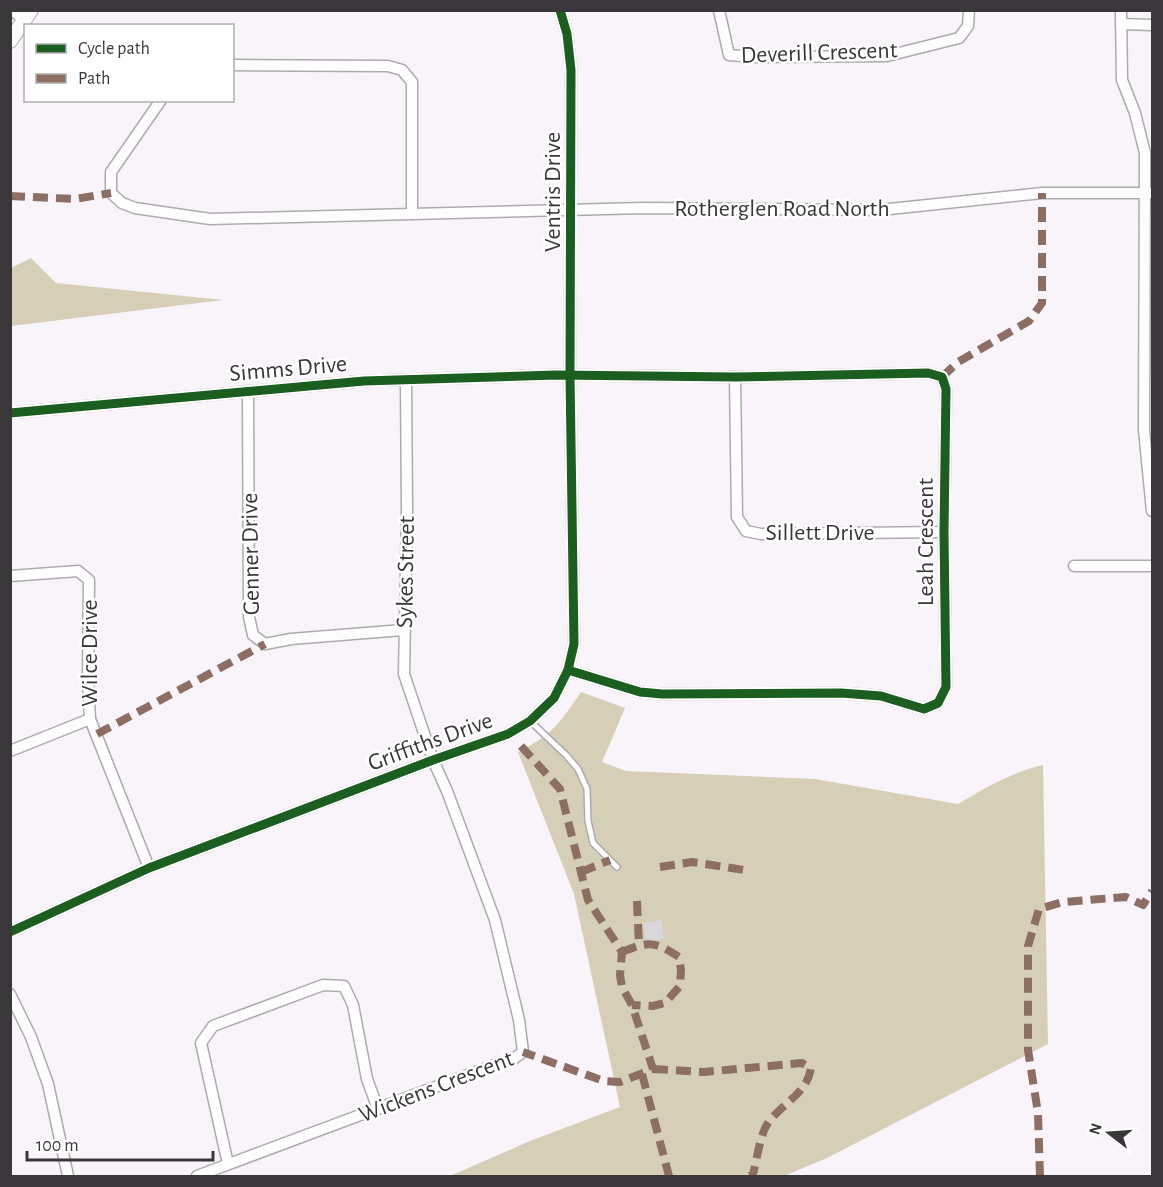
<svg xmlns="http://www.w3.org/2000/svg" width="1163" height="1187" viewBox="0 0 1163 1187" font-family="'Alegreya Sans',sans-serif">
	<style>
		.forest { fill: #d6cfb7 }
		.building { fill: #dad7db }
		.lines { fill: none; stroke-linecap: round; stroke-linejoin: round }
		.service-casing { stroke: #aeabaf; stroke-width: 8 }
		.minor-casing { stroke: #aeabaf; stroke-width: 13 }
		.tertiary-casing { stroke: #aeabaf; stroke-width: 16 }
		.service { stroke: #fefdfe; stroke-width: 5 }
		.minor { stroke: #fefdfe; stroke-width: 10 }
		.tertiary { stroke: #fefdfe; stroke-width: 14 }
		.quiet { stroke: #8d6e63; stroke-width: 8; stroke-dasharray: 15 8; stroke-linecap: butt }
		.cycleway-casing { stroke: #fff; stroke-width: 13 }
		.cycleway { stroke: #1b5e20; stroke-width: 9 }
		.labels { text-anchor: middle; stroke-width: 5; stroke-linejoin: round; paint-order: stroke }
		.street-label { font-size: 24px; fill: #3a373a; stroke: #fff }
	</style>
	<rect width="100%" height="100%" fill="#f8f4f9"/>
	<g class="forest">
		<path d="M31,258l25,25 167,17 -212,26v-58z"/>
		<path d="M581,692l44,16 -23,54 24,9 189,8 143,25c27,-16 54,-32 85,-39l5,279 -221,114 -43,18h-334l80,-35 90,-34 -46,-213 -56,-142c34,-17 42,-29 63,-60z"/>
	</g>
	<path class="building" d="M662,920l2,19 -18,3 -3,-19z"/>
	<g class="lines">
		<g class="service-casing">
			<path id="service" d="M530,721l36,34 12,14 9,20 1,32 5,22 24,24"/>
		</g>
		<g class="minor-casing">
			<g id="minor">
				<path d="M12,10l12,10"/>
				<path d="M719,10l10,45 24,2 134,-1 72,-18 9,-12 1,-16"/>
				<path d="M1121,10l1,70 13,33 10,40 -1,277 8,81"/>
				<path d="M1121,24l31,1"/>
				<path d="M232,65l156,1 14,4 10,12v132"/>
				<path d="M161,100l-50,72v21l11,10 13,5 75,11 433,-11 237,2 162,-17h110"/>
				<path d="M735,377l2,140 9,14 15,3 183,-2"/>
				<path d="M248,391l1,226 4,18 12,9 26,-5 112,-9"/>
				<path d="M10,413l354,-32 192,-6 179,2 193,-4 14,4 4,12 -2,143 2,155 -8,16 -14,6 -43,-13 -40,-3 -179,1 -22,-2 -72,-22"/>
				<path d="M1074,566h78"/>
				<path d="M10,576l68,-5 11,9 -1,102 2,37 59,149"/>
				<path d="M10,751l80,-32"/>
				<path d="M10,932l139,-64 284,-108 75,-26 22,-13 24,-23 14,-28 6,-26 -4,-268 1,-306 -4,-36 -7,-24"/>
				<path d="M10,994l21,43 17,47 20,92"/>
				<path d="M228,1164l-27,-121 12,-17 110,-41 21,1 9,19 14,74 11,30"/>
				<path d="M197,1176l297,-111 18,-5 11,-8 -4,-32 -24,-100 -48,-129 -14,-31 -29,-86 3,-162 -1,-132"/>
			</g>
		</g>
		<g class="tertiary-casing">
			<path id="tertiary" d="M10,41l21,-31"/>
		</g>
		<use href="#service" class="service"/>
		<use href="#minor" class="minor"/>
		<use href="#tertiary" class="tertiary"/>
		<g class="quiet">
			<path d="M10,196l65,3 36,-6"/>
			<path d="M942,377l16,-15 71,-41 13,-18v-110"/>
			<path d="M97,734l168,-90"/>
			<path d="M521,746l39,43 28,111 34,52 -2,23 2,12 10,18 21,64 -33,13 -16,-1 -81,-29"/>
			<path d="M660,867l32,-5 52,8"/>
			<path d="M581,872l29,-12"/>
			<path d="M637,901l2,44"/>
			<path d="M622,952c26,-11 33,-11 57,5l2,13 -1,16 -15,17 -12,3 -21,-1"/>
			<path d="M653,1069l51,3 98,-9 9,5c-4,26 -29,35 -43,55 -8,11 -11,37 -15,51l-3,2"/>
			<path d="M642,1074l27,102"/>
			<path d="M1040,1176l-2,-63 -10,-63v-104l11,-37 24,-7 63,-5 17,8 9,-14"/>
		</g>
		<g class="cycleway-casing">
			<g id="cycleway">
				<path d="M10,413l354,-32 192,-6 179,2 193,-4 14,4 4,12 -2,143 2,155 -8,16 -14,6 -43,-13 -40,-3 -179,1 -22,-2 -72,-22"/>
				<path d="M10,932l139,-64 284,-108 75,-26 22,-13 24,-23 14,-28 6,-26 -4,-268 1,-306 -4,-36 -7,-24"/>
			</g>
		</g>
		<use href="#cycleway" class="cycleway"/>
	</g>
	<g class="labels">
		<g class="street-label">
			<text transform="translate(819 52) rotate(-2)" y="8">Deverill Crescent</text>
			<text transform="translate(552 192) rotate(-90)" y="8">Ventris Drive</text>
			<text x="782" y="216">Rotherglen Road North</text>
			<text transform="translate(288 368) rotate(-5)" y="8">Simms Drive</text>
			<text x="820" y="540">Sillett Drive</text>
			<text transform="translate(925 542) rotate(-90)" y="8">Leah Crescent</text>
			<text transform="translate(250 554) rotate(-91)" y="8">Genner Drive</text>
			<text transform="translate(405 572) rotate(-89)" y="8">Sykes Street</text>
			<text transform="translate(89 653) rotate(-90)" y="8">Wilce Drive</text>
			<text transform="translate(430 741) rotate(-20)" y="8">Griffiths Drive</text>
			<text transform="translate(436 1086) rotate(-21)" y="8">Wickens Crescent</text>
		</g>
	</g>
	<rect width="1163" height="1187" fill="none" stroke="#3a373a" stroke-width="24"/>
	<rect x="24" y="24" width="210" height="78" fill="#ffffff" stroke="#b0afb0" stroke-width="1.5"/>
	<rect x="36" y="44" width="30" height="9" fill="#1b5e20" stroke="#b0afb0" stroke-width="1.5"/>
	<text x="78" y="54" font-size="18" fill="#3a373a">Cycle path</text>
	<rect x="36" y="74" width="30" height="9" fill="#8d6e63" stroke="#b0afb0" stroke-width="1.5"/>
	<text x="78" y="84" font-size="18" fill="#3a373a">Path</text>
	<g transform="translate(1109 1133) rotate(287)" stroke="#ffffff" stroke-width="4.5" paint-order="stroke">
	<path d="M0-4.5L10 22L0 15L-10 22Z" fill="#3a373a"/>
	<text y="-9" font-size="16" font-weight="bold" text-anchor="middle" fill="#3a373a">N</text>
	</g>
	<path d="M27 1151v9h186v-9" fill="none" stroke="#3a373a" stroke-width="3"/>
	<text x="36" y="1151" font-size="18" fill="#3a373a" stroke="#ffffff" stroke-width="4.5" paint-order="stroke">100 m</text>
</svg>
